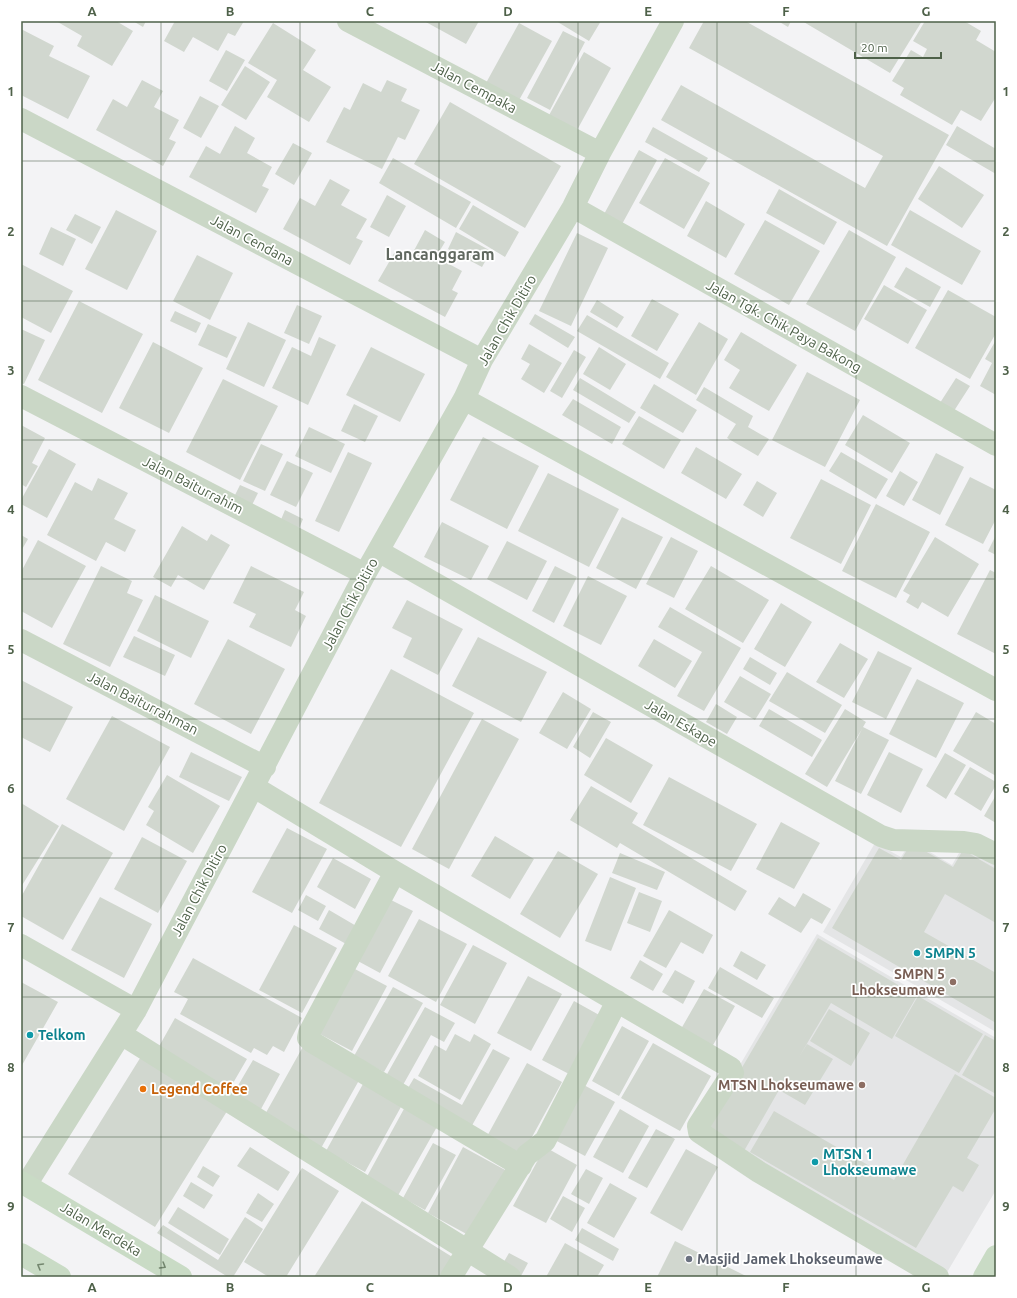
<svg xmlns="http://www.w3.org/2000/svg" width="1017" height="1298" font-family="Ubuntu,sans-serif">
	<rect width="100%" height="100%" fill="#f3f3f5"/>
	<path fill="#e4e5e6" d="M911,841L952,865L963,846L996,865V1032L823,932L875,843L901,857Z
		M817,934L996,1038V1190L946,1274L701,1131Z"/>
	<path fill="#d1d7cf" d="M56,21H116L133,31L112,66L77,46L82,36Z
		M133,21H146L143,27Z
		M175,21H244L235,36L228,33L218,51L193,37L184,52L164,41Z
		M424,21H479L466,44Z
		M556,21H601L589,41Z
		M704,21H745L949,135L887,246L661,120L681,85L865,188L883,156L689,48Z
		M778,21H791L788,27Z
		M802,21H922L890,73Z
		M925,21H964L981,31L976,40L996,52V97L981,121L961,110L952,125L900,95L904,88L892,81L911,50L923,57L927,49L913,41Z
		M273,23L316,50L303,70L331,87L309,122L267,97L277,80L248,63Z
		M519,23L552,41L518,102L486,83Z
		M21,29L54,46L49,56L90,76L68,119L21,95Z
		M563,31L585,42L550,110L527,98Z
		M226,50L245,60L227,91L209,81Z
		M584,52L611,68L576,132L548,117Z
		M245,66L270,82L246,120L221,105Z
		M142,80L163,91L154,107L179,120L169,139L176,142L163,166L96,130L113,99L127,107Z
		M387,80L407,89L401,101L420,110L405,140L398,137L382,169L326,142L344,107L350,110L363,83L381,92Z
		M200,96L219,106L201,138L183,128Z
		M450,102L561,166L525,228L414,164Z
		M235,126L255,138L247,153L272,167L262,186L269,189L256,213L189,177L206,146L220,154Z
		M957,126L996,149V174L946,145Z
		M653,127L708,158L699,172L645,142Z
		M293,143L312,153L294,185L275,174Z
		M639,150L657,160L621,226L603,216Z
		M393,158L471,202L456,228L379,183Z
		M665,158L710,183L684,229L639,203Z
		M939,166L984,195L962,228L918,199Z
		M330,179L350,190L341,205L367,219L356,238L363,241L350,265L283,229L300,198L315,206Z
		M779,189L837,222L824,245L766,213Z
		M387,195L406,206L389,237L370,227Z
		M706,201L745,224L726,258L687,236Z
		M473,205L519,232L505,257L459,229Z
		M116,210L157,231L127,290L85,269Z
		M910,210L981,251L962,285L891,245Z
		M75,214L101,227L92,244L66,230Z
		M765,220L820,251L789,305L734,274Z
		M51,227L76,239L63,266L39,254Z
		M425,230L445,242L436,257L462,271L452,290L458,293L445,317L378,281L396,250L410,258Z
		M849,230L896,257L855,331L806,304Z
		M456,232L491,251L482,267L448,249Z
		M577,233L608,248L571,326L539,311Z
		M197,255L233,273L210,320L173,301Z
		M21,264L73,291L51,333L21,317Z
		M906,267L941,287L930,307L894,287Z
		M884,285L927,310L908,344L864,319Z
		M948,290L996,317V333L970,379L915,348Z
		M652,299L679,314L657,351L631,336Z
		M597,300L624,317L617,328L590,312Z
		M79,301L143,334L102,413L38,380Z
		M297,305L322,316L309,344L284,333Z
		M175,311L201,323L196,333L170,321Z
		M535,314L575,337L568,348L529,324Z
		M587,315L669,363L660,379L577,331Z
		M248,322L286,340L264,387L226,369Z
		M699,322L728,339L696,395L666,377Z
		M208,324L237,337L227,358L198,345Z
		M21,329L45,340L24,384L21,383Z
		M741,332L797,365L769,411L729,388L740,370L724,360Z
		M319,337L336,345L308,405L272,388L292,347L311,356Z
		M996,340V395L980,386L992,363L985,359Z
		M153,342L203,368L169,433L119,408Z
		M529,344L562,363L544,393L521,379L530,364L521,359Z
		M371,347L425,374L400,422L346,395Z
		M599,347L626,364L610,390L583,374Z
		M574,350L586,357L562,398L550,391Z
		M807,372L860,400L825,467L772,440Z
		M580,378L636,412L629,423L573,390Z
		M956,378L970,386L952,414L938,406Z
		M223,379L278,406L240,480L186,452Z
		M654,384L697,410L683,433L640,408Z
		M704,387L753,416L748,427L769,439L758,456L727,438L736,424L696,400Z
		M573,399L621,427L612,444L562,415Z
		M354,404L378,416L365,442L341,431Z
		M863,415L910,443L892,473L845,445Z
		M639,416L681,440L664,469L622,444Z
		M21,425L45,438L32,463L38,466L26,487L21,484Z
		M309,427L345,444L331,473L295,456Z
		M483,437L539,466L507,529L450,500Z
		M261,444L283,454L265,491L243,481Z
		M696,447L742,474L726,499L681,473Z
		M49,449L76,464L47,518L21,504V500Z
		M348,452L372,463L339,532L315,521Z
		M841,452L888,479L876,499L829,471Z
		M936,453L964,467L940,515L912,500Z
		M287,461L313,473L296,507L270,495Z
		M900,471L918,482L904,506L886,496Z
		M548,473L619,509L589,567L518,531Z
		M970,477L996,490V519L983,544L945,525Z
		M98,478L128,493L114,519L136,530L125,552L106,542L96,561L47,535L75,482L92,491Z
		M821,479L871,505L841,564L790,538Z
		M757,481L777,493L763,517L743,505Z
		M240,485L258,493L251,507L233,499Z
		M876,504L930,532L896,598L842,571Z
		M285,510L303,519L298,531L280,522Z
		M622,517L663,537L636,589L596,568Z
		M442,522L489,546L471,580L424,557Z
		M182,526L207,541L211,534L230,545L204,590L178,575L171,587L153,577Z
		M21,535L28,539L21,551Z
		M996,535V555L988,551Z
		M671,537L698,551L674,598L646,584Z
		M935,537L979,564L948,617L922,602L918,609L906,602L910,595L903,591Z
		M38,540L86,566L52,628L21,611V572Z
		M507,541L547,561L527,600L487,579Z
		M101,566L132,581L127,593L143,600L110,667L63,644Z
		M251,566L304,592L295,610L306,616L291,647L249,627L256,614L233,603Z
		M555,566L577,577L554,623L532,611Z
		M711,566L769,600L743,643L685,609Z
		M990,570L996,573V654L957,634Z
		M588,576L627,596L601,645L563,626Z
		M155,595L209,621L191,658L137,631Z
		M407,600L463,629L438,675L403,657L412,638L392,628Z
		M781,603L812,622L785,667L754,649Z
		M670,607L741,648L704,711L677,696L702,652L658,627Z
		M134,636L175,655L165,676L123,657Z
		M478,637L547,672L521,722L452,686Z
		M228,639L285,669L251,734L194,704Z
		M654,639L692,661L675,688L638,666Z
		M840,643L868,659L844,698L816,682Z
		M878,651L912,668L886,719L852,702Z
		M750,657L777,673L770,685L743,669Z
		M391,669L474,713L401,847L319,803Z
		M787,672L842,705L825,733L769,701Z
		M740,676L771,694L755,720L724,702Z
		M917,679L964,703L936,758L889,734Z
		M21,680L73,707L50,752L21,737Z
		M563,692L591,709L567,749L539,733Z
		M716,704L737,717L727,734L706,722Z
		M769,709L822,740L812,757L759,726Z
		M845,709L866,722L863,727L889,740L861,794L835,781L862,729L827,787L805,774Z
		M593,712L611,722L590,758L573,747Z
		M976,712L996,724V776L953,751Z
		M112,716L170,747L124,831L66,799Z
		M482,719L519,739L449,869L412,849Z
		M606,738L653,765L631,803L584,775Z
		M191,752L242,777L229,801L179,777Z
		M889,752L923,769L901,813L867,795Z
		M945,753L966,765L946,799L926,786Z
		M970,767L996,782V785L981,811L954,794Z
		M167,775L220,806L193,853L146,825L154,811L148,807Z
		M669,777L757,824L731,871L643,825Z
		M591,786L638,813L632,823L747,891L735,911L620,843L617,848L570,820Z
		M996,795V823L984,816Z
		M21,803L59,826L21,887Z
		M781,822L820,843L794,889L756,869Z
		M62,824L113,853L63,940L21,916V897Z
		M287,828L327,849L292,913L252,892Z
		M495,836L534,859L510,899L471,876Z
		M142,837L187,861L158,913L114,889Z
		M911,843L953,867L963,850L996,869V923L945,894L924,932L996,973V1023L832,928L879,848L901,860Z
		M558,851L598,874L560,938L520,914Z
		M620,853L665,872L657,890L612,873Z
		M333,858L371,879L355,909L317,887Z
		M610,877L636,888L611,951L585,941Z
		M639,892L662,901L650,932L627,923Z
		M803,893L831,909L822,924L811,918L801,933L768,914L779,897L795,907Z
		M306,895L326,906L318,921L298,910Z
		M100,897L152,924L124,978L71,950Z
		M389,899L413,911L380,973L356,960Z
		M329,910L358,927L348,945L319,929Z
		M669,910L713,935L703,954L681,942L666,968L643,956Z
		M419,919L467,944L436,1002L388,976Z
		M294,925L337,948L302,1013L259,990Z
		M818,938L917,996L892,1039L831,1003L799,1057L807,1044L833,1059L805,1105L779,1090L744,1151L706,1129Z
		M473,945L507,963L475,1024L440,1005Z
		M741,951L766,965L757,980L733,966Z
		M193,958L302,1018L284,1052L273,1046L267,1055L254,1048L251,1053L180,1014L188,999L174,992Z
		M640,960L663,974L653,991L630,978Z
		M720,967L774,998L762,1018L708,988Z
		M353,968L387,986L352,1051L318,1033Z
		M675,970L695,981L683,1004L662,992Z
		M528,976L562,994L531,1051L497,1033Z
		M21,982L58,1002L21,1067Z
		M393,987L423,1003L384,1072L354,1056Z
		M704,989L735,1006L712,1047L681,1029Z
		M918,996L983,1034L959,1073L895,1036Z
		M574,1001L601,1016L569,1074L542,1060Z
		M425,1007L455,1023L444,1042L431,1035L403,1085L386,1076Z
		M829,1009L870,1033L851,1066L810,1041Z
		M175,1018L247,1059L229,1090L157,1050Z
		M622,1026L649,1041L619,1096L592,1081Z
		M455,1034L470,1042L474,1034L491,1044L460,1100L418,1076L435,1045L446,1051Z
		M985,1035L996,1041V1094L962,1075Z
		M305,1043L362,1075L320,1150L263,1118Z
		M653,1043L711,1076L680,1131L621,1098Z
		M493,1049L510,1058L470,1129L405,1093L414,1078L462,1105Z
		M142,1055L229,1108L155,1227L68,1174Z
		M253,1060L280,1074L261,1109L233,1094Z
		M527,1063L562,1082L520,1159L485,1140Z
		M955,1074L996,1098V1108L967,1158L979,1165L963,1192L953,1186L916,1248L750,1152L774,1111L894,1180Z
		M363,1084L402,1105L365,1172L326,1151Z
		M582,1084L615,1102L585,1156L553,1139Z
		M405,1107L438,1125L396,1199L364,1182Z
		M620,1109L649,1126L623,1173L593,1157Z
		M656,1129L675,1139L647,1188L628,1178Z
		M433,1143L456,1155L425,1210L403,1198Z
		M250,1147L290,1172L278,1191L237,1166Z
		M463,1147L507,1171L472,1237L428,1213Z
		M545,1147L577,1165L546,1223L513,1206Z
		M686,1149L718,1167L682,1231L650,1213Z
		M203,1166L220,1176L213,1187L197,1177Z
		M302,1168L339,1191L286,1277H269L244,1262Z
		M586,1169L603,1178L589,1204L571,1194Z
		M191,1182L213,1195L204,1209L183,1196Z
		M610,1183L637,1198L614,1238L587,1223Z
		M258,1193L274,1204L262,1222L246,1213Z
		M563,1196L585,1208L572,1232L550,1219Z
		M362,1201L454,1258L442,1277H314Z
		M178,1207L229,1239L220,1255L168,1223Z
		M245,1217L263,1229L233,1277H228L157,1233L163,1225L218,1260Z
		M582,1228L619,1249L613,1261L575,1240Z
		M675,1241L748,1277H657Z
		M565,1243L604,1265L597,1277H546Z
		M509,1253L528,1263L521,1276L502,1265Z"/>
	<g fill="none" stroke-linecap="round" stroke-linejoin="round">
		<path stroke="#cad7c6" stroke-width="22" d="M348,21L600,153
			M21,119L482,360
			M573,207L996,445
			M21,396L365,574
			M464,399L996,690
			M378,551L881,836L893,840L964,842L976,844L996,854
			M21,640L265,767
			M254,787L395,872L731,1068L733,1073L731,1075L698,1126L699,1132L759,1172L938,1277
			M395,872L309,1033L308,1038L312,1042L521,1166
			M21,945L136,1010
			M121,1034L510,1277
			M26,1185L136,1010L365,574L464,399L482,360L573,207L600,153L673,21
			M451,1277L527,1155L545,1141L617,1001"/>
		<path stroke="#c9dbc5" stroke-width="22" d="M21,1182L181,1277
			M21,1254L60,1277
			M984,1277L996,1256"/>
	</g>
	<defs><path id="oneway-chevron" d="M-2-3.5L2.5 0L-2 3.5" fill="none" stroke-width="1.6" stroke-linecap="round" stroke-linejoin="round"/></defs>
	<g stroke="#73866e">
		<use href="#oneway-chevron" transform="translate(40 1266) rotate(-150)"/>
		<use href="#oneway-chevron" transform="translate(163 1266) rotate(31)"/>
	</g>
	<path fill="none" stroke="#4e6149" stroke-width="1" stroke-opacity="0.55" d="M161,21V1277M300,21V1277M439,21V1277M578,21V1277M717,21V1277M856,21V1277M21,161H996M21,301H996M21,440H996M21,579H996M21,719H996M21,858H996M21,997H996M21,1137H996"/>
	<g fill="#0f9aa8" stroke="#fff" stroke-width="1.5">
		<circle cx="917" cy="953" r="4"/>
		<circle cx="30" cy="1035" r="4"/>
		<circle cx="815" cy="1162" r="4"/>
	</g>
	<g fill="#8d6e63" stroke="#fff" stroke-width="1.5">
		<circle cx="953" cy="982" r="4"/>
		<circle cx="862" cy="1085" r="4"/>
	</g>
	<circle fill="#e8710a" stroke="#fff" stroke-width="1.5" cx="143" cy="1089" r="4"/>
	<circle fill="#6b7280" stroke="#fff" stroke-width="1.5" cx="689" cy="1259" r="4"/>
	<g text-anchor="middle" stroke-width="3.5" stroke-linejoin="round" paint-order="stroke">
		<g font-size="14" fill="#4e6149" stroke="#fff">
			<text transform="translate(474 87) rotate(28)" y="5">Jalan Cempaka</text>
			<text transform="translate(252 240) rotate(28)" y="5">Jalan Cendana</text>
			<text transform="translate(507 320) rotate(-60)" y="5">Jalan Chik Ditiro</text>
			<text transform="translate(784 326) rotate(29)" y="5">Jalan Tgk. Chik Paya Bakong</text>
			<text transform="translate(193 485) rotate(27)" y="5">Jalan Baiturrahim</text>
			<text transform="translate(350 604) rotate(-62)" y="5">Jalan Chik Ditiro</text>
			<text transform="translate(143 703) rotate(27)" y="5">Jalan Baiturrahman</text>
			<text transform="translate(681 723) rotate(30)" y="5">Jalan Eskape</text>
			<text transform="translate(199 890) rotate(-62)" y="5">Jalan Chik Ditiro</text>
			<text transform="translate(101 1229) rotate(31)" y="5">Jalan Merdeka</text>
		</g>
		<g font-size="14" font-weight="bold" fill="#0d838f" stroke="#fff" text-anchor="start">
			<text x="925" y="958">SMPN 5</text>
			<text x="38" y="1040">Telkom</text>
			<text x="823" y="1159">MTSN 1<tspan x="823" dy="16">Lhokseumawe</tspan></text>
		</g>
		<g font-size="14" font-weight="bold" fill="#785e54" stroke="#fff" text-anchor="end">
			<text x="945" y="979">SMPN 5<tspan x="945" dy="16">Lhokseumawe</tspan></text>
			<text x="854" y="1090">MTSN Lhokseumawe</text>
		</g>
		<g font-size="14" font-weight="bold" fill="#c56008" stroke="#fff" text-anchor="start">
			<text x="151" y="1094">Legend Coffee</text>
		</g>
		<g font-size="14" font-weight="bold" fill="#5b616d" stroke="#fff" text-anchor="start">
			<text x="697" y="1264">Masjid Jamek Lhokseumawe</text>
		</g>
		<g font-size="16" font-weight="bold" fill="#60685f" stroke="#fff">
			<text x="440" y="260">Lancanggaram</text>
		</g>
	</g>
	<rect width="1017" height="1298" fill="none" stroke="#ffffff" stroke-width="44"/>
	<path d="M855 52v6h86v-6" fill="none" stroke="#4e6149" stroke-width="2"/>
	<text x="861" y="52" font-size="12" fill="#4e6149" stroke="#ffffff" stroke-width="3" paint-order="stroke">20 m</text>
	<rect x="22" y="22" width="973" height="1254" fill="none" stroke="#4e6149" stroke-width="1.5"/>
	<g font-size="13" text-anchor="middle" font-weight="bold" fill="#4e6149">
		<text x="92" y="16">A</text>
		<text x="230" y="16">B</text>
		<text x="370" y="16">C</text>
		<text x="508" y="16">D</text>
		<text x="648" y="16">E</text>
		<text x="786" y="16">F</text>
		<text x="926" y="16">G</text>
		<text x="11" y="96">1</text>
		<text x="1006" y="96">1</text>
		<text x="11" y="236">2</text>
		<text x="1006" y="236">2</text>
		<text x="11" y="375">3</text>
		<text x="1006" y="375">3</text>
		<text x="11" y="514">4</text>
		<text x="1006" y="514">4</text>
		<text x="11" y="654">5</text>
		<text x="1006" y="654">5</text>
		<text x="11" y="793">6</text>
		<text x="1006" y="793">6</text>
		<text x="11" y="932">7</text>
		<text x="1006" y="932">7</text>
		<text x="11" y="1072">8</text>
		<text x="1006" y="1072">8</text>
		<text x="11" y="1211">9</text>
		<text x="1006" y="1211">9</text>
		<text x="92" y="1292">A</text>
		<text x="230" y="1292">B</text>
		<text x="370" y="1292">C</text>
		<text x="508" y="1292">D</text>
		<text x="648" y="1292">E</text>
		<text x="786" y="1292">F</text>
		<text x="926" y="1292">G</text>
	</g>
</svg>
